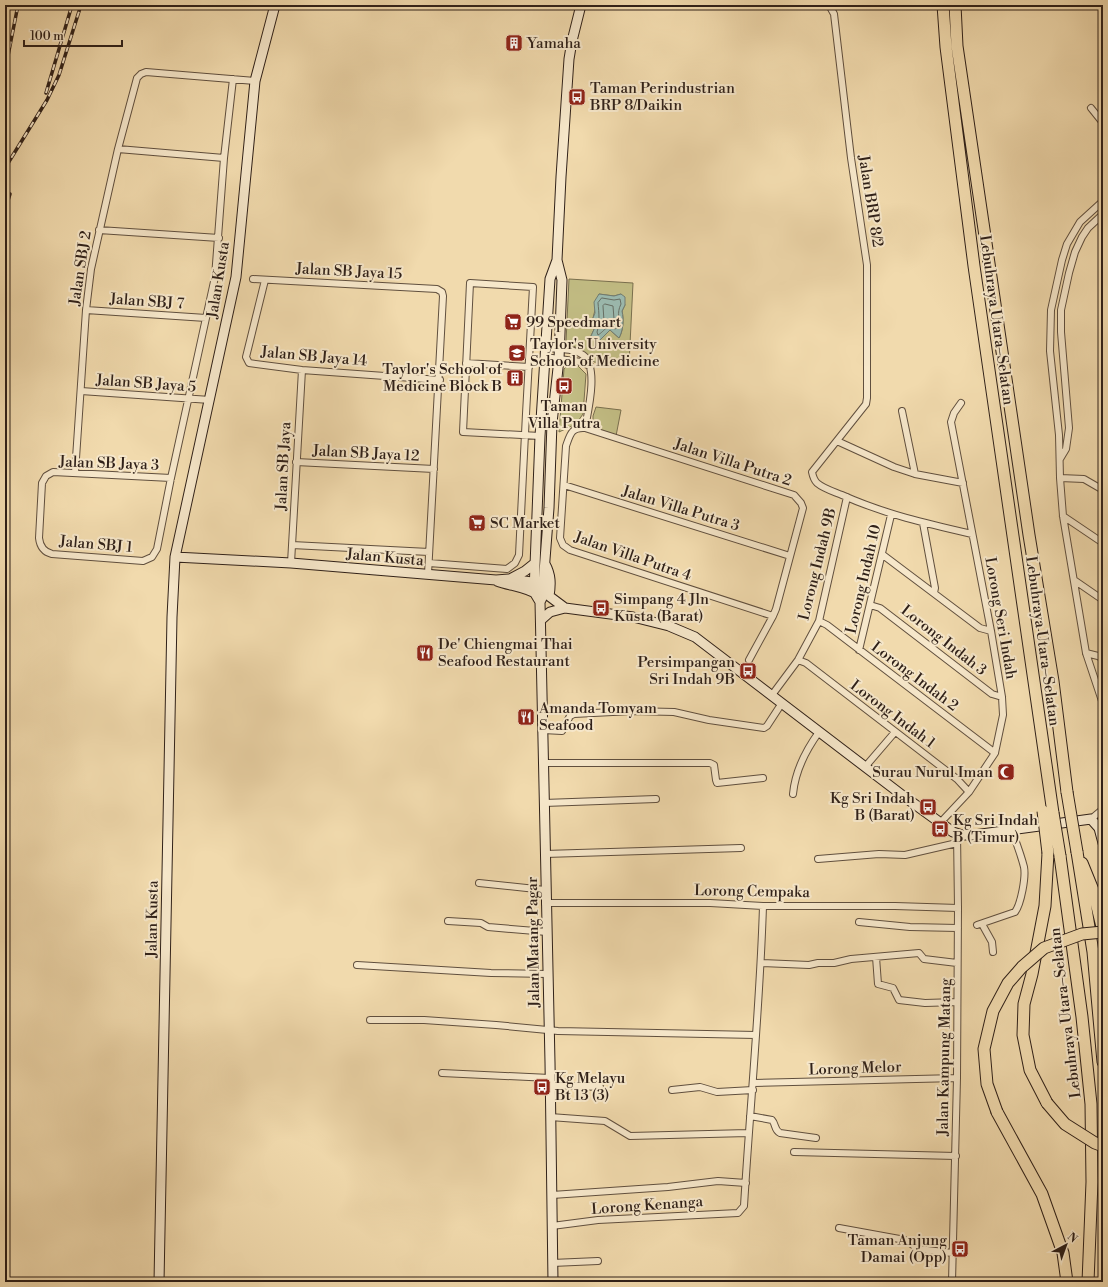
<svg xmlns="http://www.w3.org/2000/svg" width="1108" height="1287" font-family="'Libre Bodoni',serif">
	<rect width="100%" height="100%" fill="#f1daad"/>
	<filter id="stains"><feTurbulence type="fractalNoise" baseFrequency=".005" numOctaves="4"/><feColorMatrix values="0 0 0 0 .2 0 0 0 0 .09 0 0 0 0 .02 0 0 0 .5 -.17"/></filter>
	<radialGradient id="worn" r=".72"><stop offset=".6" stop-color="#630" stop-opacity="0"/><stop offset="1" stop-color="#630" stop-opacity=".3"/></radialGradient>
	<path fill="#c2bd84" stroke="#796f4e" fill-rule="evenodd" d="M569,279L633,283L629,365L594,362L581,350L566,342ZM599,294L614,296L621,294L625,305L622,311C624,320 623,331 619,338L610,330L597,342L591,336L596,325L593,318Z
		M568,365L578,366L586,374L583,414L576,424L559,432L564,369Z
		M596,407L621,410L616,436L599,431L593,425V416Z"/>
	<path fill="#9bbaaf" stroke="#707d73" d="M599,294L614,296L621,294L625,297V305L622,311C624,320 623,331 619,338L610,330L597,343L591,336L596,325L593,318L595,313L594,302Z"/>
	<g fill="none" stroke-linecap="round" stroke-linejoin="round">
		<path stroke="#666e64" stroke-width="1" d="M602,298L614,300L620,299L621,304C616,314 621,318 617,328L615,329C607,323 605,331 598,335L597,332C600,323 599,313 598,303Z
			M605,304L613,306L614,319L613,321L605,322L604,321L603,306Z"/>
		<defs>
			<path id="street" d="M829,5L834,14L851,158L867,265V398L866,404L812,472C813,477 814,480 817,483C824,489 835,492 842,495C884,514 928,524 972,534
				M1091,108L1103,123
				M118,149L224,158
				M1103,201L1080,222L1067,244L1062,260L1051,310L1050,351L1059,435L1060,478L1063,516L1086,653L1103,704
				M99,230L219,238
				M253,279L437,289L442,292L443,296L428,574
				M265,280L246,357L249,363L302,370L440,380
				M86,310L206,318
				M546,348C557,349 573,348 583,355C599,367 588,411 585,428
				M545,357L581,362L590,366
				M466,363L529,367
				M81,391L210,400
				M902,411L915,474
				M837,441L894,467L915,474L963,483
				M1060,459L1066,449L1069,428L1061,332V310L1069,273L1075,252L1082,237L1088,228L1103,214
				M296,462L434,469
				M75,473L86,310L91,269L118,149L137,78L141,74L146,72L255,81
				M171,478L53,472L46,476L42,483L39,538C40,547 44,552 52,554L143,561L152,557L157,549L171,478L215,277L224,158L233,79
				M1060,478L1084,479L1103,490
				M564,485L790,556
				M1063,516L1103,543
				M923,523L935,588L934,593
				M292,545L429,552
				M883,555L980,628L991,631
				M291,563L302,370
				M429,563L507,569L515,563L519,555C523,466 528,376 533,287L470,283L463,432L540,436
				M1074,580L1103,600
				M870,605L880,608L992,694L1002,697
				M819,621L827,625L995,753
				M859,650L891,515
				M1086,653L1098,656L1103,659
				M749,660L773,616L776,609L803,508L801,503L794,495L585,428C571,427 570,435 566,446L560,538L563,545L570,550L773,616
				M798,660L806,663L957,779L969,792
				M772,695L798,660L819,621L847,497
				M543,730L562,731L570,716L574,714L632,711L674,712L709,720L764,728L767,726L782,703
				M543,763H710L714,765L716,780L717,783L763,778
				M865,767L895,732
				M793,794C795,772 806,750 819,732
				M544,803L656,799
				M1091,819L1103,809
				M940,823L969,792L995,753L1003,715L1002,697L991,631L951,422L954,413L961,403
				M545,854L741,848
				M818,859L879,854L905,855L957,843
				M479,883L545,890
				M545,903H710L763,906H895L958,908
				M448,921L481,923L488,927L547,932
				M859,922L910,927L958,928
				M982,924L992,942L993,952
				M977,925L1015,912C1021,904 1026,877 1024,867C1021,855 1016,842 1012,831
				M876,957L878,984L893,988L899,1000L925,1003L957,1002
				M761,963L809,965L818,963H834L851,959L919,953L924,959L957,963
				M357,965L491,973L548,974
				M370,1020H424L496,1025L558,1031L756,1035
				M442,1073L550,1078
				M754,1083L957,1078
				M550,1085L600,1087
				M672,1090L700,1087L717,1092L753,1090
				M750,1116L772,1120C776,1124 774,1130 780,1133L816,1138
				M550,1117L605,1121L630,1136L748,1133
				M794,1152L956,1156
				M552,1195L668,1187L718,1181L746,1183
				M552,1226L598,1220L738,1213L744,1206C750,1106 760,1006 763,906
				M839,1228L905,1240L919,1249L952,1253
				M552,1263L598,1261
				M952,1282L957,1078L958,908L957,833"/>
			<path id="secondary" d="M175,557L291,563L496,580L509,579L532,582L538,585L549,596L565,608
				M545,564C551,575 551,584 549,596
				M510,579L525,571L535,563
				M497,581C510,586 527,587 538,595
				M540,602L550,1062L553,1282
				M540,602L542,598L549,508L552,423L559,359L562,280L557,260L561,177L569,59L572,41L581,5
				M540,602L534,592L540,436L550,279L557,260
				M541,620L550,612L565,608L633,617L669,626L695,637L902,795L953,832L962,835H974L1091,819L1099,828L1103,843
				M159,1282L172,617L175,557L236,277L255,81L275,5"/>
			<path id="highway" d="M943,5L946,47L974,266L1053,813
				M955,5L957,46L1029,535L1053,681L1067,792
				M1077,852L1093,952L1103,1062
				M1060,856L1082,1017L1091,1104L1092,1182L1088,1282
				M1082,863L1093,890L1103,931
				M1047,1103L1030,1070L1023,1035L1024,1004L1032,974L1045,906L1048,853
				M997,1112L1042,1194L1063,1253L1067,1282"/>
		</defs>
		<use href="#street" stroke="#604f3e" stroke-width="8"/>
		<use href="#secondary" stroke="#302119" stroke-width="11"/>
		<use href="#highway" stroke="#302119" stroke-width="13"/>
		<use href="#street" stroke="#f6e7ca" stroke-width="6"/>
		<use href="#secondary" stroke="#f6e7ca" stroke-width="9"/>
		<use href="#highway" stroke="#f1daad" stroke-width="11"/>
		<defs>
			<path id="rail" d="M5,71L18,5
				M46,93L72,5
				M5,168L47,100L59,75L81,5
				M5,216L6,207L10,194"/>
		</defs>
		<use href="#rail" stroke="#302119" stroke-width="3.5"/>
		<use href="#rail" stroke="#f6e7ca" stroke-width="2" stroke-dasharray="6" stroke-linecap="butt"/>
		<defs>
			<path id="highway-bridge" d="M1067,792L1077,852
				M1043,811L1048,853
				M1053,813L1060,856
				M1047,1103L1065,1124L1095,1143L1103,1146
				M997,1112L987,1084L984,1049L993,1011L1008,983L1022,967L1044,948L1082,934L1103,932"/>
		</defs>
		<use href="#highway-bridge" stroke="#302119" stroke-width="13" stroke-linecap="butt"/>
		<use href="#highway-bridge" stroke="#f1daad" stroke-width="11"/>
	</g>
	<defs>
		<symbol id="building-square" viewBox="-11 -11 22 22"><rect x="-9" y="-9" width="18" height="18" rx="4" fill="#8f2418" stroke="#f6e7ca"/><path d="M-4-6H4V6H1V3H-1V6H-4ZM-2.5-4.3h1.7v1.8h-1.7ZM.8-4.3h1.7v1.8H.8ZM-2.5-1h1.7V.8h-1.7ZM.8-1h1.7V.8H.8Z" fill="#fff"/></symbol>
		<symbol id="bus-square" viewBox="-11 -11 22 22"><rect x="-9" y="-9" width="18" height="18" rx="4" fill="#8f2418" stroke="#f6e7ca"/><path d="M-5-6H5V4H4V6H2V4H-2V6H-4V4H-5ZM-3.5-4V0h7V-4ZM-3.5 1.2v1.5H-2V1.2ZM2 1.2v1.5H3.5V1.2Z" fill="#fff"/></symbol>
		<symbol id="supermarket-square" viewBox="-11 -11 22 22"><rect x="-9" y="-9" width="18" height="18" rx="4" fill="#8f2418" stroke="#f6e7ca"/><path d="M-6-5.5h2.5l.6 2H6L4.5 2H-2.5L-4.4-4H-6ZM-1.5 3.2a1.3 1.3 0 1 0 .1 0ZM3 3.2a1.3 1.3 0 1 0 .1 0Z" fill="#fff"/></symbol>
		<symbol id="university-square" viewBox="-11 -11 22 22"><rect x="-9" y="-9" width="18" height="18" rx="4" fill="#8f2418" stroke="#f6e7ca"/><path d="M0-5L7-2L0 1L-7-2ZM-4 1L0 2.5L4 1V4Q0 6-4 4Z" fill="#fff"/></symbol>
		<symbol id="restaurant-square" viewBox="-11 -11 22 22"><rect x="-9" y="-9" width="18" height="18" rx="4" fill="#8f2418" stroke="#f6e7ca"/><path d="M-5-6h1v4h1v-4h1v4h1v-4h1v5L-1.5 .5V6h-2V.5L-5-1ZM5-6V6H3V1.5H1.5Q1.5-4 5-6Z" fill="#fff"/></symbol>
		<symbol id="mosque-square" viewBox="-11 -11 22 22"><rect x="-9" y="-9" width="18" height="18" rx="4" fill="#8f2418" stroke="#f6e7ca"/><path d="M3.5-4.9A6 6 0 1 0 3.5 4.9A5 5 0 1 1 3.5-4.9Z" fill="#fff"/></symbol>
	</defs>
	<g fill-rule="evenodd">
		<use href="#building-square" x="504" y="33" width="20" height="20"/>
		<use href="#bus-square" x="567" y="87" width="20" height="20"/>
		<use href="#supermarket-square" x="503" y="312" width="20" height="20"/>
		<use href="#university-square" x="507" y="343" width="20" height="20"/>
		<use href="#building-square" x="505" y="368" width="20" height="20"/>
		<use href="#bus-square" x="554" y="376" width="20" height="20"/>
		<use href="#supermarket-square" x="467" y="513" width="20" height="20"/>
		<use href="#bus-square" x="591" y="598" width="20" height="20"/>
		<use href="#restaurant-square" x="415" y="643" width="20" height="20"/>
		<use href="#bus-square" x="738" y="661" width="20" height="20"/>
		<use href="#restaurant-square" x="516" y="707" width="20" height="20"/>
		<use href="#mosque-square" x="996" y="762" width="20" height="20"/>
		<use href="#bus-square" x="918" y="797" width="20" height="20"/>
		<use href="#bus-square" x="930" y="819" width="20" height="20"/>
		<use href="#bus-square" x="532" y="1077" width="20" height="20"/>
		<use href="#bus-square" x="950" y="1239" width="20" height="20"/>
	</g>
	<g text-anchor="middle" stroke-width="4" stroke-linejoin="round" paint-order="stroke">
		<g font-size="15" fill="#302119" stroke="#f6e7ca" text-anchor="start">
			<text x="527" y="48">Yamaha</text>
			<text x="590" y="93">Taman Perindustrian<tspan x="590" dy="17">BRP 8/Daikin</tspan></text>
			<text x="526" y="327">99 Speedmart</text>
			<text x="530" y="349">Taylor's University<tspan x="530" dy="17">School of Medicine</tspan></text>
			<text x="502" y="374" text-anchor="end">Taylor's School of<tspan x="502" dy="17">Medicine Block B</tspan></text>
			<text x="564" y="411" text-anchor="middle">Taman<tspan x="564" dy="17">Villa Putra</tspan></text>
			<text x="490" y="528">SC Market</text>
			<text x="614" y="604">Simpang 4 Jln<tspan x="614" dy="17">Kusta (Barat)</tspan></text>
			<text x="438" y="649">De' Chiengmai Thai<tspan x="438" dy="17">Seafood Restaurant</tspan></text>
			<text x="735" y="667" text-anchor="end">Persimpangan<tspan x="735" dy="17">Sri Indah 9B</tspan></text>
			<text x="539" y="713">Amanda Tomyam<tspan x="539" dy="17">Seafood</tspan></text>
			<text x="993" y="777" text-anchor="end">Surau Nurul Iman</text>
			<text x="915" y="803" text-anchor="end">Kg Sri Indah<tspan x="915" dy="17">B (Barat)</tspan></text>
			<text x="953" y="825">Kg Sri Indah<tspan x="953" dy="17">B (Timur)</tspan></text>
			<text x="555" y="1083">Kg Melayu<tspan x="555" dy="17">Bt 13 (3)</tspan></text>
			<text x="947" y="1245" text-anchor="end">Taman Anjung<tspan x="947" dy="17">Damai (Opp)</tspan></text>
		</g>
		<g font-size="15" fill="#302119" stroke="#f6e7ca">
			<text transform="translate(871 201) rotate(81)" y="5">Jalan BRP 8/2</text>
			<text transform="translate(80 268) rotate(-81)" y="5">Jalan SBJ 2</text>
			<text transform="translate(349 271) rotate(3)" y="5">Jalan SB Jaya 15</text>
			<text transform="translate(218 280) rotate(-81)" y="5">Jalan Kusta</text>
			<text transform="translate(147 301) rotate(4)" y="5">Jalan SBJ 7</text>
			<text transform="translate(997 320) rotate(82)" y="5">Lebuhraya Utara–Selatan</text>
			<text transform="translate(314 356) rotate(5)" y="5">Jalan SB Jaya 14</text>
			<text transform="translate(146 383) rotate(4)" y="5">Jalan SB Jaya 5</text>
			<text transform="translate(366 453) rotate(3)" y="5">Jalan SB Jaya 12</text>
			<text transform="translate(733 462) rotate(18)" y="5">Jalan Villa Putra 2</text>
			<text transform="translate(109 463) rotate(2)" y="5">Jalan SB Jaya 3</text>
			<text transform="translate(283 466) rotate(-87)" y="5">Jalan SB Jaya</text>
			<text transform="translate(681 508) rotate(17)" y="5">Jalan Villa Putra 3</text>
			<text transform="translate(96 544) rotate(5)" y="5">Jalan SBJ 1</text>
			<text transform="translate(633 556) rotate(19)" y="5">Jalan Villa Putra 4</text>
			<text transform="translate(385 557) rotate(5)" y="5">Jalan Kusta</text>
			<text transform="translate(817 564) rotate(-76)" y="5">Lorong Indah 9B</text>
			<text transform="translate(863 579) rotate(-77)" y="5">Lorong Indah 10</text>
			<text transform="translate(1001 618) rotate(80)" y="5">Lorong Seri Indah</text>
			<text transform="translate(944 640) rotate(38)" y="5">Lorong Indah 3</text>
			<text transform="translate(1043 641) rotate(82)" y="5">Lebuhraya Utara–Selatan</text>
			<text transform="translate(915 676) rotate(37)" y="5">Lorong Indah 2</text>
			<text transform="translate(893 714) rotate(37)" y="5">Lorong Indah 1</text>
			<text transform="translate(752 891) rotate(1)" y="5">Lorong Cempaka</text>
			<text transform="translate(152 919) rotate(-89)" y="5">Jalan Kusta</text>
			<text transform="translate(533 942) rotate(-91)" y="5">Jalan Matang Pagar</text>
			<text transform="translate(1065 1013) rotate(-97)" y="5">Lebuhraya Utara–Selatan</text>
			<text transform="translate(944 1057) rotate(-89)" y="5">Jalan Kampung Matang</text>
			<text transform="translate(855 1068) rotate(-2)" y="5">Lorong Melor</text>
			<text transform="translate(647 1205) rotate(-4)" y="5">Lorong Kenanga</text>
		</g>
	</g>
	<rect width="1108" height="1287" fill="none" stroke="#f1daad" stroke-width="20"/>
	<rect x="6" y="6" width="1096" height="1275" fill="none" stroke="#302119" stroke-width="2"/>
	<rect x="10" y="10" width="1088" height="1267" fill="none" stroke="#302119"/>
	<g transform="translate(1066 1245) rotate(41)" stroke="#f6e7ca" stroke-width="3" paint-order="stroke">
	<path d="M0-3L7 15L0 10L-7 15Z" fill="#302119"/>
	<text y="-6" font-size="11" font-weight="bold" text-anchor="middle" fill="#302119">N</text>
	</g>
	<path d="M24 40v6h98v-6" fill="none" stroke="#302119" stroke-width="2"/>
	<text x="30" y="40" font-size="12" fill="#302119" stroke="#f6e7ca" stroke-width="3" paint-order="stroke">100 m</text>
	<rect width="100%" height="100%" filter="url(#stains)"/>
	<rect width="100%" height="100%" fill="url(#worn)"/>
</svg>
